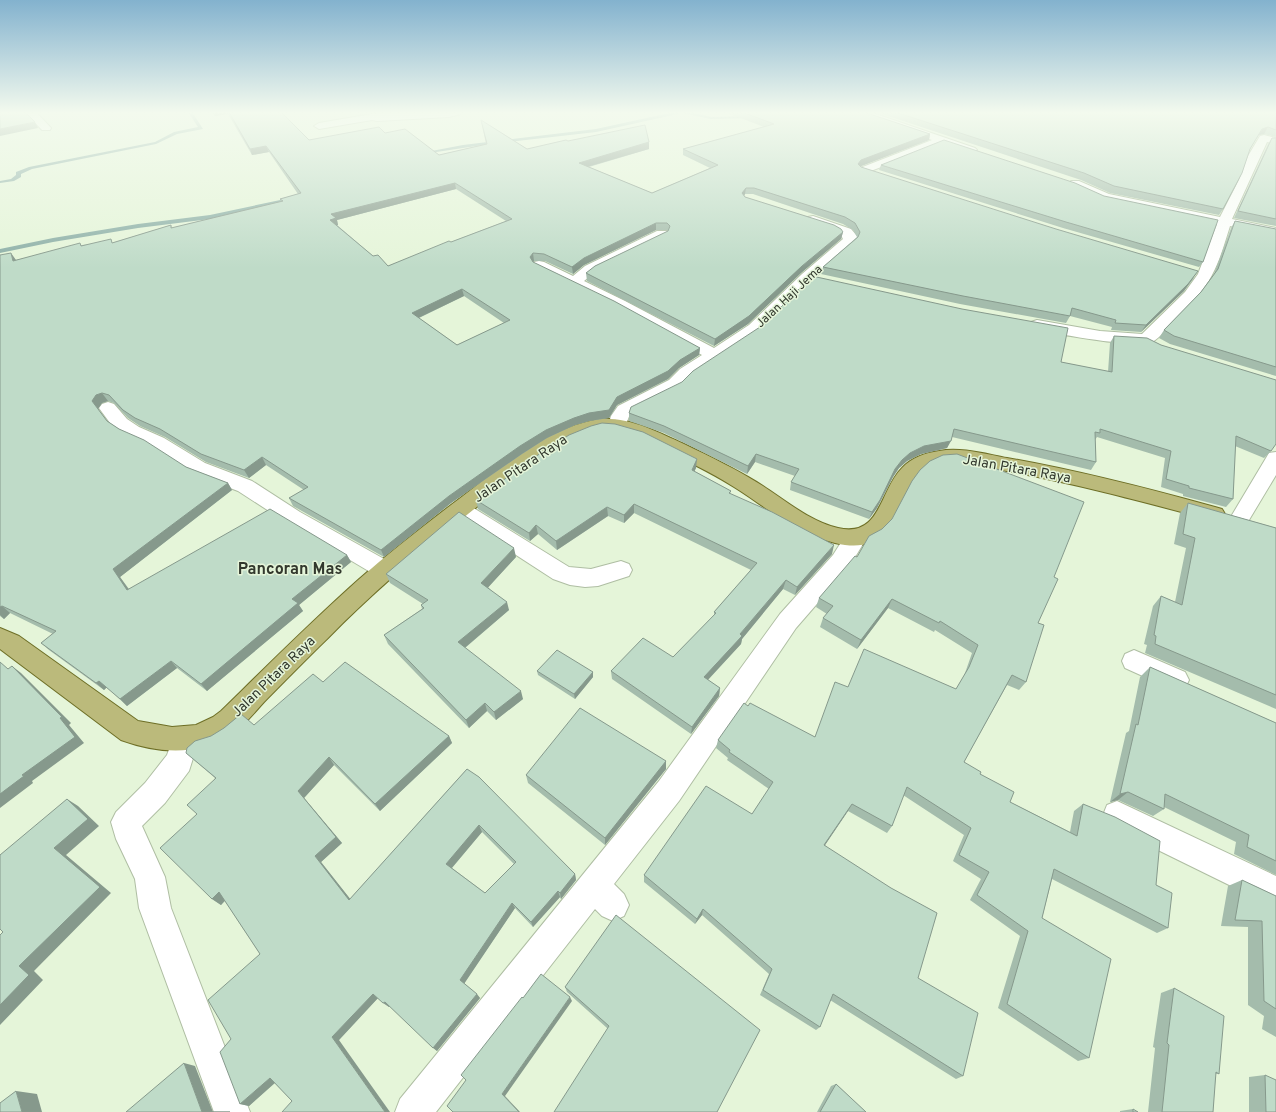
<svg xmlns="http://www.w3.org/2000/svg" width="1276" height="1112" font-family="Overpass,sans-serif">
	<rect width="100%" height="100%" fill="#e5f5d9"/>
	<g fill="none" stroke-linecap="round" stroke-linejoin="round">
		<path fill="#8baea6" fill-rule="evenodd" d="M188,112H192L203,129L177,134L156,144L32,169L21,174V177L14,181L0,183V181L11,179L16,175V172L29,167L155,142L174,132L198,127Z
			M674,112H690L711,117L753,116L755,117L753,118L711,119L682,113L596,132L483,145L423,154L421,153L463,145L596,129Z
			M285,199L288,201L287,202L210,219L138,228L53,242L0,253V249L53,238L138,224L210,215Z"/>
		<defs>
			<path id="minor" d="M25,112H36L51,128L50,130H42Z
				M424,112H462L461,114L449,117L377,121L372,120L319,129L314,126L319,123L372,114Z
				M854,112H870L975,148L977,150L971,153L942,144L868,172H860L858,170L860,168L932,140L855,114Z
				M1264,135L1276,138V144L1267,142L1232,219L1276,228V236L1230,226C1225,242 1220,260 1212,275C1203,293 1187,307 1173,322C1167,328 1160,338 1152,342C1137,349 1050,333 1031,328L1029,325L1031,322L1037,320L1100,331L1142,334L1185,292L1198,274L1217,224L1102,200L1071,187L1069,184L1071,181H1079L1109,194L1220,217L1239,180L1248,156L1260,136Z
				M813,216L851,229L857,236V240L812,280L761,331L692,377L681,388L630,414L624,429L617,431L610,429L608,425L611,416L618,406L669,380L680,369L702,355L615,307L534,268L532,265L534,262L539,261L544,262L573,276L585,266L657,231H667L669,234L667,237L595,272L584,281L625,301L714,348L749,325L802,274L843,239L841,235L808,223L807,220L808,217Z
				M108,402L114,404L127,419L139,427L164,438L205,463L252,481L300,512L393,564L396,570L393,576L385,579L377,576L286,522L238,491L191,473L150,446L125,435L113,427L99,408L102,404Z
				M1276,452V475L1246,525L1239,528L1232,525L1228,520L1232,515L1269,453Z
				M460,502L467,504L569,567L591,569L621,561L629,564L632,570L629,576L598,586L585,587L570,585L553,579L453,514L450,509L453,504Z
				M855,531L863,533L866,539L849,567L796,628L679,801L614,884L624,894L629,905L624,916L613,921L602,916L595,909L436,1112H395L400,1099L659,781L780,614L833,555L847,533Z
				M1134,650L1185,672L1189,680L1185,688L1176,691L1125,668L1122,661L1125,654Z
				M186,727L196,730L199,739L189,771L165,803L142,826L165,877L171,908L250,1112H214L139,908L135,879L116,839L111,822L116,812L145,783L167,755L176,730Z
				M1117,801L1276,876V908L1107,825L1103,815L1107,805Z"/>
			<path id="major" d="M599,419C630,417 657,432 684,444C711,457 738,470 763,486C786,501 811,522 838,528C881,538 879,491 902,468C911,458 925,453 939,451C961,447 985,454 1007,458C1077,470 1146,488 1215,507L1222,509L1225,514L1222,519L1215,521C1144,502 1074,483 1001,470C982,467 957,459 937,464C888,478 908,561 835,543C797,534 766,507 734,487C711,472 685,460 660,448C642,440 625,430 605,430C590,431 576,439 563,446C529,465 498,490 468,514C419,553 372,593 328,638C306,659 285,681 264,702C254,713 244,726 232,734C198,757 157,753 121,740L0,649V628L19,636L138,721L172,727L196,725L213,717L221,711C266,667 310,623 357,581C391,551 427,523 463,496C503,465 548,428 599,419Z"/>
		</defs>
		<use href="#minor" stroke="#afbea3" stroke-width="2"/>
		<use href="#major" stroke="#6e6f26" stroke-width="2"/>
		<use href="#minor" fill="#fff" fill-rule="evenodd"/>
		<use href="#major" fill="#bbba7b" fill-rule="evenodd"/>
	</g>
	<path fill="#a4bcac" fill-rule="evenodd" d="M211,112H281L309,140L385,133L439,155L486,144L481,120L527,149L568,141L649,142V149L589,167L652,193L710,168L683,155V149L764,127L725,112H864L930,134L929,140L860,166L861,167L1194,278L1184,291L1141,332L1111,330L1112,327L1070,316L1066,323L960,304L821,274L823,267L857,237L853,230L843,224L753,194H745L744,196L745,197L843,232L841,239L801,273L748,324L714,346L587,281L586,273L668,231L667,230H656L584,265L573,274L545,261H534L533,262L700,348L699,355L679,368L668,379L617,405L609,418L589,421L575,425L547,438L522,454L451,503L384,557L293,506L289,498L304,490L266,465L249,478L206,462L165,437L140,426L128,418L114,403L108,401L102,403L98,409L107,421L119,429L186,467L228,483L232,490L120,577L129,589L347,555L351,562L299,605L303,611L207,691L177,668L127,706L107,687L104,690L49,650L41,643L53,634L10,613L4,619L0,616V255L16,260L82,245L112,243L171,225L172,228L281,202L280,199L298,194L269,152L252,155L228,114L215,116ZM456,189L506,221L451,242L388,266L373,256L337,225H338L337,220ZM464,296L504,323L457,345L419,318Z
		M876,112H1276V137L1264,134L1259,135L1250,149L1223,209L1219,215L1110,193L1081,180Z
		M1272,138H1276V226L1234,218L1268,144Z
		M881,165L1203,262L1199,267L1063,228L879,170Z
		M1235,221L1276,229V376L1170,344L1159,338L1164,330L1201,292L1214,274L1231,228Z
		M1114,336L1161,345L1271,451L1264,458L1235,446L1233,499L1226,507L1183,496V494L1161,487L1165,458L1097,437L1095,440L1096,462L1091,470L952,437L947,448L921,454L907,461L899,468L893,477L877,508L869,519L790,490L791,482L795,476L755,462L747,474L664,433L629,421V413L1061,362L1108,372L1110,343Z
		M696,468L694,471L731,491L730,494L832,554L795,595L783,589L742,639L741,644L708,680L720,688L719,696L691,734L612,679L611,671L673,657L714,616V612L751,570L634,513L624,523L608,516L557,550L538,534L530,541L478,509L476,500Z
		M1188,503L1276,528V709L1145,653L1147,645L1144,644L1153,606L1161,596L1175,602L1186,548L1174,544L1180,513Z
		M516,557L488,587L509,610L465,648L523,699L496,720L487,711L469,728L388,644L384,635L422,609L421,605L423,604L390,583L386,574Z
		M857,557L1054,577L1038,623L1026,682L1019,690L1007,685L964,762L980,774L1010,802L1070,832L1074,811L1083,804L1156,885L1168,928L1157,933L1052,879L1042,918L1089,1058L1078,1061L998,1008L1020,936L970,900L981,879L953,861L964,835L903,795L892,826L887,833L848,811L825,845L918,978L963,1076L956,1079L830,1000L820,1027L816,1030L760,995L769,974L702,915L695,924L644,882V875L752,814L769,789L727,760L728,758L716,748L718,740L748,706L815,737L848,687L956,689L964,676L972,653L935,630L934,632L888,608L857,649L820,627L823,618L827,614L816,607L819,598Z
		M1150,667L1276,723V875L1234,854L1236,842L1164,807V809L1153,816L1118,800L1110,802L1126,733L1129,731L1140,677Z
		M537,671L593,672V677L575,699L538,675Z
		M323,682L449,736L452,743L380,811L334,765L304,798L342,843L321,862L350,899L467,769L575,874L576,880L561,899L560,897L533,927L515,908L464,983L480,998L437,1051L390,1006L389,1007L378,998L339,1040L292,1101L275,1083L249,1106L240,1104L231,1039L260,954L225,901L221,905L212,899L197,814L215,778L186,753L254,725ZM482,832L514,864L485,893L452,868Z
		M666,761V769L605,845L528,783L526,775Z
		M1242,880L1276,896V1037L1262,1029L1264,1016L1248,1005V927L1221,926L1228,886Z
		M565,987L760,1030L607,1028L567,992Z
		M1174,988L1219,1074H1215L1213,1112H1148L1155,1048L1153,1047L1161,993Z
		M1265,1075L1276,1112H1249V1077Z
		M836,1084L866,1112H817L831,1086Z
		M1133,1109L1138,1112H1120V1111Z"/>
	<path fill="#86998c" d="M213,112H228V114L215,116Z
		M35,122L38,128L0,136V129Z
		M1268,127L1264,134L1259,135L1262,129Z
		M930,134L929,140L859,167L858,164L861,160Z
		M649,142V149L580,169L579,163Z
		M266,146L269,152L252,155L250,149Z
		M455,183L456,189L337,220L338,225L333,227L330,220L331,214Z
		M746,188L745,194L742,200V193Z
		M656,223V230L584,265L573,274L572,267L584,258Z
		M843,232L841,239L801,273L748,324L714,346L715,339Z
		M11,253L16,260L13,261Z
		M533,253L534,261L531,264L530,257Z
		M1198,271L1184,291L1141,332L1146,325Z
		M462,289L464,296L414,320L412,313Z
		M700,348L699,355L679,368L668,379L617,405L609,418L589,421L575,425L547,438L522,454L451,503L384,557L381,550L449,496L520,446L546,430L617,397Z
		M102,393L108,401L102,403L98,409L92,401L96,395Z
		M951,441L947,448L921,454L907,461L899,468L893,477L877,508L869,519L872,512L895,469L902,460L910,453L924,446Z
		M756,454L755,462L747,474L748,466Z
		M262,457L266,465L249,478L244,470Z
		M697,459L696,468L691,479L692,470Z
		M228,483L232,490L120,577L134,597L127,590L113,569Z
		M634,504V513L624,523V515Z
		M607,507L608,516L557,550L556,541Z
		M536,525L538,534L530,541L529,533Z
		M834,545L832,554L795,595L797,587Z
		M514,548L516,557L484,592L481,583Z
		M347,555L351,562L299,605L303,611L207,691L201,684L292,599Z
		M786,580L783,589L742,639L741,644L703,685L704,677Z
		M892,599L888,608L857,649L861,640Z
		M507,602L509,610L461,651L458,642Z
		M2,606L10,613L4,619L0,615V607Z
		M171,661L177,668L127,706L120,699Z
		M12,666L21,673L71,723L69,725L84,743L32,781L33,783L0,808V794Z
		M593,672V677L575,699L574,694Z
		M99,681L107,687L104,690L96,683Z
		M720,688L719,696L691,734L692,727Z
		M521,691L523,699L496,720L494,712Z
		M485,703L487,711L469,728L466,720Z
		M449,736L452,743L380,811L375,804Z
		M329,757L334,765L304,798L342,843L321,862L355,905L349,900L315,856L298,791Z
		M666,761V769L605,845V838Z
		M1128,792L1118,800L1110,802L1120,794Z
		M67,799L78,806L99,826L66,855L111,893L34,971L43,980L0,1025V1005L54,848Z
		M852,804L848,811L821,851L824,845Z
		M479,825L482,832L450,870L446,864Z
		M575,874L576,880L561,899L560,893Z
		M558,891L560,897L533,927L531,922Z
		M219,892L227,898L221,905L212,899Z
		M512,903L515,908L464,984L460,980Z
		M703,909L702,915L695,924L697,919Z
		M373,994L378,998L339,1040L390,1112H385L332,1037Z
		M477,994L480,998L437,1051L433,1048Z
		M570,997L572,1001L505,1096L520,1112H519L502,1094Z
		M385,1002L390,1006L389,1007L383,1003Z
		M184,1063L195,1066L213,1112H202Z
		M270,1078L278,1080L249,1106L240,1104Z
		M16,1091L37,1094L42,1112H22Z"/>
	<path fill="#bfdbc8" stroke="#86998c" fill-rule="evenodd" d="M0,112H25L35,122L0,129Z
		M229,112H281L309,140L379,127L385,133L405,129L439,155L487,144L481,120L527,149L566,140L568,141L645,125L649,142L579,163L652,193L718,165L683,149L774,124L742,112H864L930,134L861,160L858,164L861,167L1056,229L1198,271L1188,284L1146,325L1115,323L1116,320L1072,308L1070,316L963,296L823,267L858,237L860,232L855,223L845,217L754,188H746L742,193L745,197L834,225L841,229L843,232L802,266L749,316L715,339L586,273L595,266L668,231L670,226L667,223H656L584,258L572,267L544,254L533,253L530,257L533,262L614,301L700,348L680,360L668,371L617,397L609,410L589,413L574,418L546,430L520,446L449,496L381,550L289,498L308,487L262,457L244,470L201,454L160,429L135,418L123,410L109,395L102,393L96,395L92,401L107,421L119,429L144,440L186,467L228,483L113,569L127,590L270,509L347,555L292,599L298,603L201,684L171,661L120,699L99,681L96,683L41,643L56,631L2,606L0,607V255L11,253L13,261L80,243L81,246L111,239L112,243L171,225V228L283,201L280,199L301,193L266,146L250,149ZM455,183L512,219L451,242L449,241L388,266L378,255L373,256L330,220L336,218L331,214ZM462,289L510,320L457,345L412,313Z
		M895,112H1276V130L1268,127L1262,129L1250,149L1242,173L1223,209L1114,186L1084,173Z
		M1272,138H1276V219L1238,211Z
		M944,140L1075,183L1104,196L1218,220L1203,262L1066,222L881,165Z
		M1235,221L1276,229V367L1174,336L1164,330L1201,292L1218,269Z
		M812,276L962,309L1068,328L1061,362L1112,372L1114,336L1147,338L1161,345L1276,380V444L1271,451L1236,436L1233,499L1189,488V486L1166,479L1171,451L1100,429V433L1095,432L1096,462L954,429L951,441L924,446L910,453L902,460L895,469L880,500L872,512L791,482L799,469L756,454L748,466L664,426L629,413L631,407L682,382L693,371L763,325Z
		M602,423L615,424L643,432L697,459L692,470L731,491L729,493L772,512L834,545L797,587L786,580L740,634L742,636L704,677L720,688L692,727L611,671L643,638L673,657L716,613L714,612L757,563L634,504L624,515L607,507L556,541L536,525L529,533L476,500L538,455L569,435L591,426Z
		M957,454L1084,502L1054,577L1058,579L1038,623L1044,625L1026,682L1012,675L964,762L981,772L980,774L1014,792L1010,802L1077,836L1083,804L1115,817L1160,841L1156,885L1172,893L1168,928L1054,869L1042,918L1111,959L1089,1058L1007,1004L1028,931L977,895L989,872L959,855L971,828L907,787L892,826L852,804L824,845L891,888L937,913L918,978L978,1013L963,1076L833,994L820,1027L763,990L772,969L703,909L697,919L644,875L706,786L752,814L773,782L729,752L730,750L718,740L744,703L748,706L750,703L815,737L835,682L848,687L864,649L956,689L969,667L978,645L940,621L939,623L892,599L861,640L823,618L833,606L819,598L855,556L857,557L869,536L882,529L892,519L912,481L920,470L930,461L943,455Z
		M1188,503L1276,528V695L1155,644L1156,636L1154,635L1161,596L1182,605L1195,538L1183,534Z
		M459,512L514,548L481,583L507,602L458,642L521,691L494,712L485,703L466,720L384,635L424,608L421,605L428,600L386,574Z
		M557,650L593,672L574,694L537,671Z
		M0,662L8,669L12,666L62,717L60,718L75,737L22,775L24,776L0,794Z
		M345,662L449,736L375,804L329,757L298,791L336,837L315,856L349,900L467,769L479,777L575,874L560,893L558,891L531,922L512,903L460,980L477,994L433,1048L385,1002L383,1003L373,994L332,1037L385,1112H282L292,1101L270,1078L240,1104L220,1052L231,1039L208,1000L260,954L219,892L212,899L160,848L197,814L187,805L216,778L186,753L187,748L195,741L211,736L224,728L241,714L254,725L313,674L323,682ZM479,825L516,862L485,893L446,864Z
		M1150,667L1276,723V861L1247,847L1249,835L1165,794L1164,809L1128,792L1120,794L1136,724L1138,725Z
		M580,708L666,761L605,838L526,775Z
		M67,799L88,819L54,848L100,887L19,966L29,975L0,1005V935L3,932L0,929V855Z
		M1242,880L1276,896V1009L1264,1001L1262,921L1235,920Z
		M616,915L760,1030L717,1112H554L609,1026L565,987Z
		M541,974L570,997L502,1094L519,1112H453L447,1106L466,1080L461,1075L522,997L523,998Z
		M1174,988L1224,1016L1219,1074L1216,1072L1213,1112H1162L1169,1045L1167,1043Z
		M184,1063L202,1112H230H126Z
		M1265,1075L1276,1080V1112H1266Z
		M836,1084L866,1112H820Z
		M16,1091L22,1112H0V1103Z
		M1133,1109L1138,1112H1133Z"/>
	<linearGradient id="sky" x2="0" y2="1"><stop stop-color="#83b2ce"/><stop offset="0.42" stop-color="#f3faee"/><stop offset="1" stop-color="#f3faee" stop-opacity="0"/></linearGradient>
	<rect width="1276" height="268" fill="url(#sky)"/>
	<g text-anchor="middle" stroke-width="3" stroke-linejoin="round" paint-order="stroke">
		<g font-size="12" fill="#32382d" stroke="#e5f5d9">
			<text transform="translate(789 296) rotate(-43)" y="4">Jalan Haji Jema</text>
		</g>
		<g font-size="14" fill="#32382d" stroke="#e5f5d9">
			<text transform="translate(520 468) rotate(-34)" y="5">Jalan Pitara Raya</text>
			<text transform="translate(1017 468) rotate(10)" y="5">Jalan Pitara Raya</text>
			<text transform="translate(273 676) rotate(-44)" y="5">Jalan Pitara Raya</text>
		</g>
		<g font-size="16" font-weight="bold" fill="#32382d" stroke="#e5f5d9">
			<text x="290" y="574">Pancoran Mas</text>
		</g>
	</g>
</svg>
